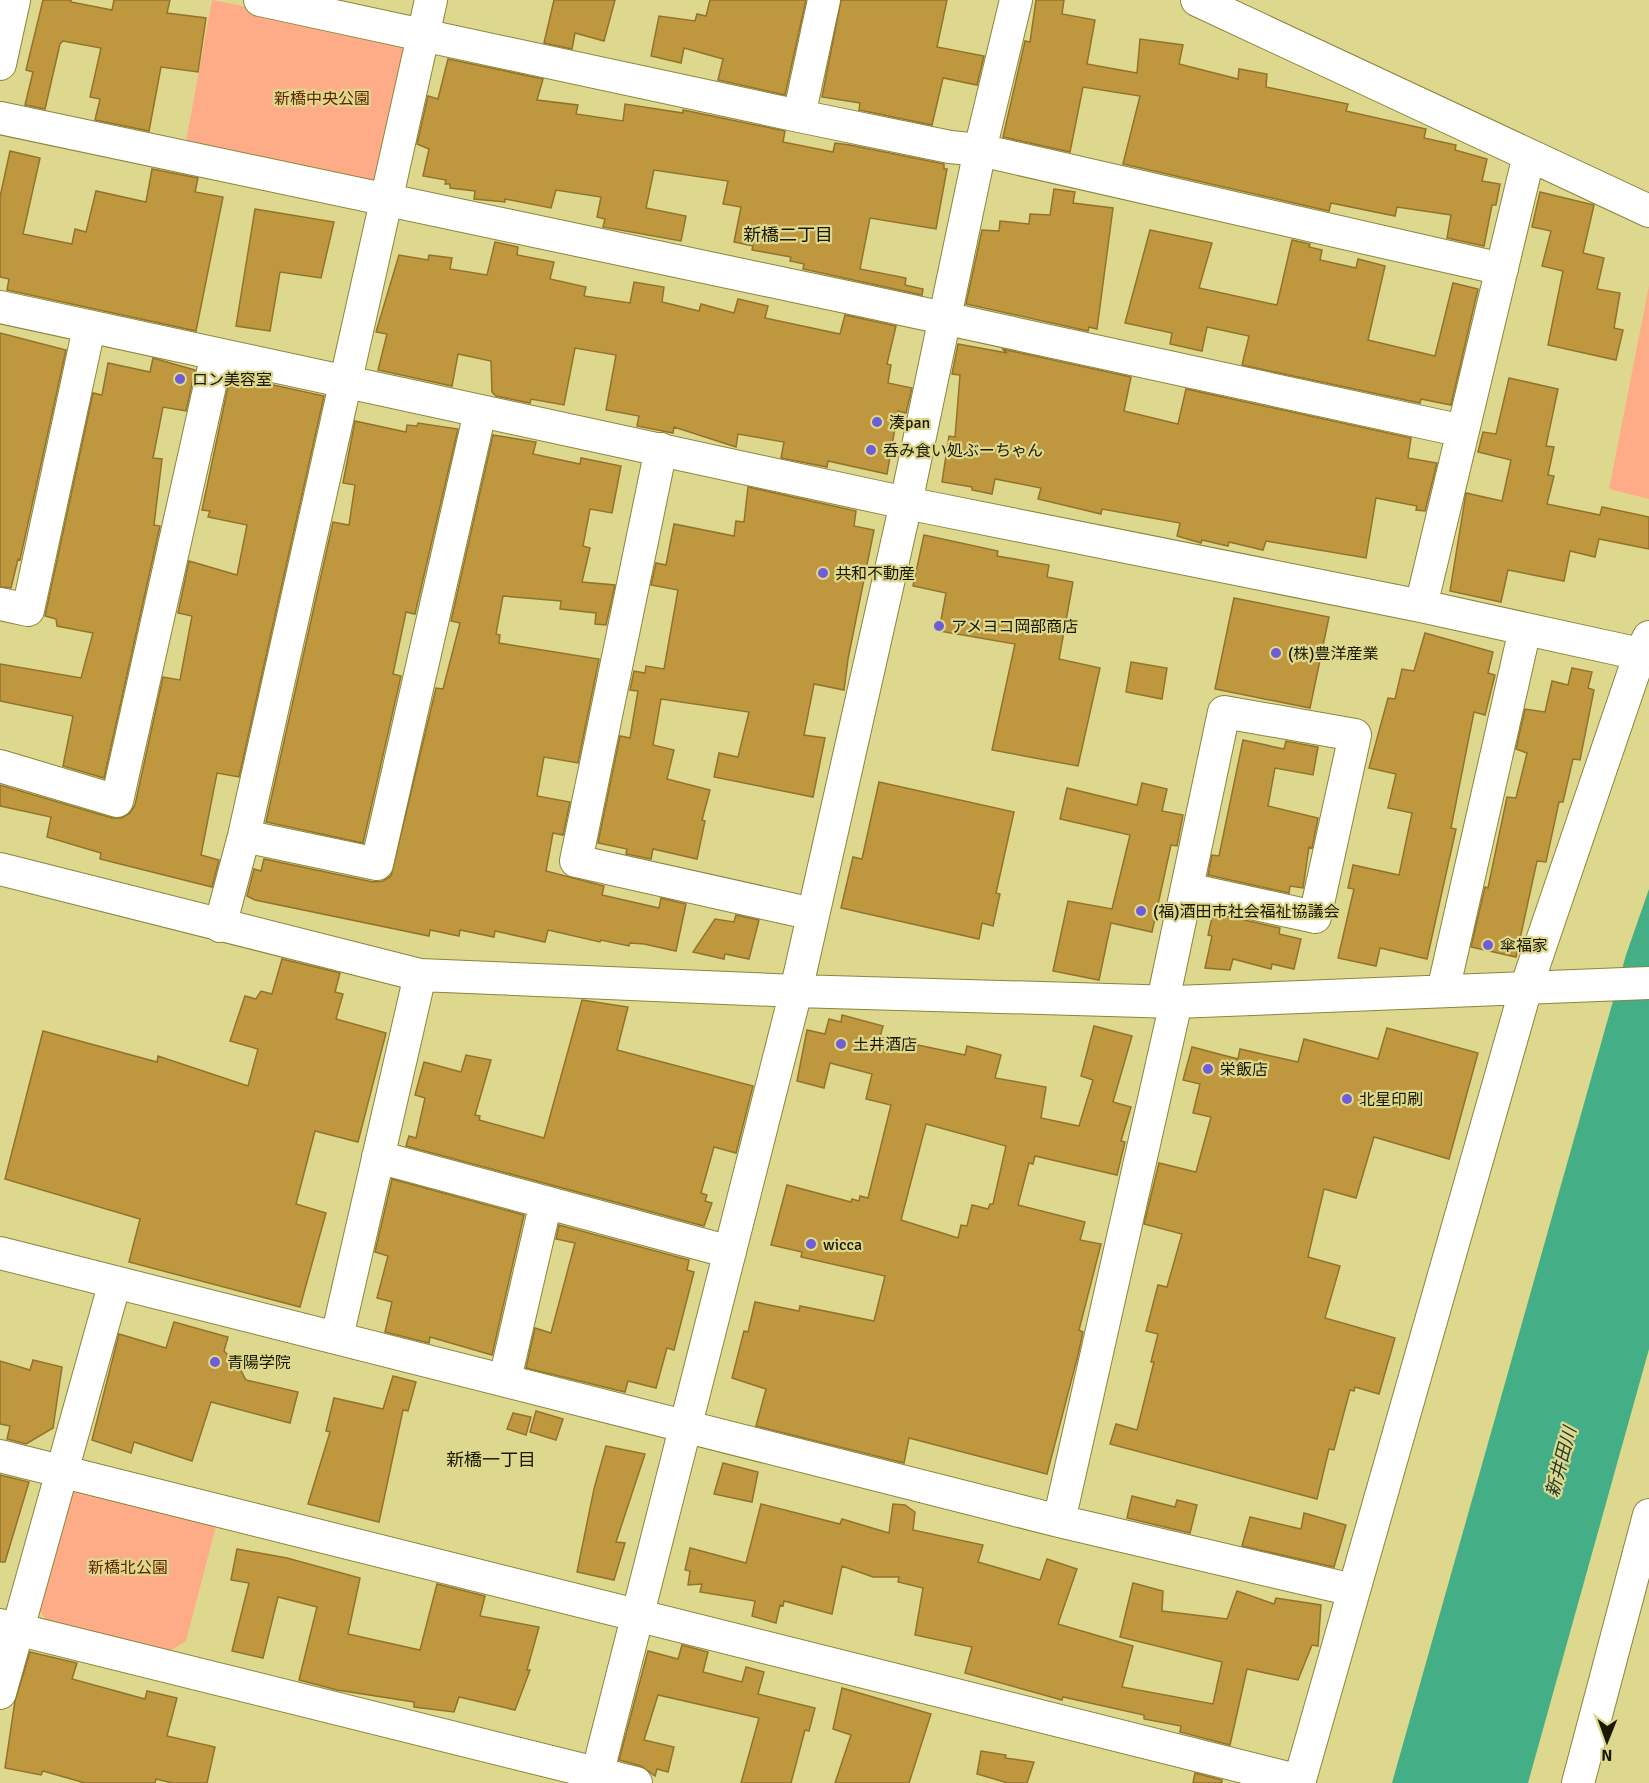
<svg xmlns="http://www.w3.org/2000/svg" width="1649" height="1783" font-family="Signika,'Noto Sans JP',sans-serif">
	<rect width="100%" height="100%" fill="#ddd88d"/>
	<path fill="#feac88" d="M212,0L401,37L413,52L389,171L371,185L185,147Z
		M1649,286V499L1609,489Z
		M70,1485L217,1522L186,1641L168,1652L47,1621L37,1607Z"/>
	<path fill="#44ae86" d="M1649,889V1349L1528,1783H1392L1626,955Z"/>
	<path fill="#bf973f" stroke="#92732c" stroke-width="1.5" fill-rule="evenodd" d="M43,0H71V2L112,10L114,0H170L167,13L206,18L198,72L161,67L149,131L95,120L100,99L90,97L101,48L63,41L60,44L45,109L25,105L33,72L26,70Z
		M554,0H615L604,41L575,33L572,49L544,43Z
		M710,0H806L785,95L718,80L723,59L684,48L681,63L651,56L659,16L695,21L697,14L706,16Z
		M841,0H947L937,47L984,56L977,85L943,78L932,125L859,110L860,103L822,97Z
		M1036,0H1064L1062,14L1095,20L1087,64L1137,73L1140,39L1183,45L1179,64L1238,79L1239,69L1267,74L1266,87L1348,104L1346,111L1426,129L1424,138L1456,145L1455,150L1487,159L1482,181L1500,184L1496,205H1492L1484,246L1447,238L1451,215L1397,207L1395,216L1331,203L1329,211L1123,164L1140,96L1083,87L1070,152L1003,137L1025,41L1030,42Z
		M448,59L543,79L537,100L578,105L576,114L623,121L625,104L683,113V110L785,131L783,142L833,152L835,143L850,145L944,164V169H947L936,229L870,218L860,269L906,278L905,285L923,289L922,295L803,269L804,264L790,261L791,257L752,250L753,246L734,242L741,207L723,204L728,181L654,170L646,208L686,216L681,241L603,227L605,219L597,217L601,197L556,190L551,208L505,199V202L474,199L475,191L450,188V184H445L446,180L423,176L429,149L417,144L428,96L438,99Z
		M10,151L40,158L23,234L72,244L75,229L86,232L96,191L146,202L152,169L198,178L195,192L223,197L196,331L7,290L9,279L0,277V197Z
		M1054,189L1075,192L1073,203L1113,208L1097,329L1089,327L1088,331L966,304L982,230L999,231L1000,221L1029,224L1030,214L1050,215Z
		M1540,192L1594,205L1583,253L1604,258L1597,289L1620,293L1614,328L1623,330L1616,360L1548,345L1563,271L1542,266L1551,231L1532,227Z
		M255,209L334,222L321,278L280,272L270,331L236,326Z
		M1150,230L1212,243L1199,288L1277,305L1292,240L1310,244L1309,247L1322,250L1320,260L1356,268L1358,259L1385,266L1368,340L1435,356L1453,283L1478,289L1451,405L1421,399L1420,403L1242,365L1249,336L1207,327L1202,351L1170,344L1172,333L1125,323Z
		M495,242L518,247L517,255L554,262L550,279L586,287L584,296L630,303L634,282L664,287L662,302L699,311L701,304L734,313L738,299L768,306L765,318L840,334L845,315L896,326L887,364L891,365L888,383L912,388L906,413L898,411L887,474L828,461L827,467L781,458L784,442L738,434L736,447L674,427L673,433L637,426L639,416L606,410L616,355L575,348L564,405L531,399L530,403L496,396L492,392L491,361L458,354L452,386L378,370L387,334L376,332L399,255L428,260L429,255L452,258L450,269L487,275Z
		M0,333L66,350L20,560L18,559L11,588L0,587Z
		M958,344L1007,353L1002,349L1131,377L1124,411L1178,424L1186,389L1411,438L1408,458L1437,463L1425,511L1416,510L1417,506L1376,498L1366,558L1266,541L1263,550L1229,542L1228,546L1202,540L1201,543L1177,536L1180,523L1102,509L1101,514L1038,499L1041,488L995,479L992,494L972,490V487L942,482L949,436L955,437L960,375L952,374Z
		M153,358L195,370L186,411L163,407L153,458L162,459L154,525L160,526L104,778L63,766L73,716L0,701V664L81,678L93,633L57,626L56,619L45,616L93,393L102,395L108,363L150,372Z
		M1509,378L1558,389L1546,446L1554,447L1548,475L1554,476L1547,504L1600,515L1602,507L1649,517V549L1599,539L1595,557L1570,551L1564,581L1508,570L1501,602L1450,591L1466,493L1502,501L1511,460L1478,452L1483,432L1496,434Z
		M251,380L324,396L239,777L217,773L201,855L219,860L212,887L100,859L101,853L47,837L51,817L0,806V785L112,818H122L130,813L135,805L163,677L180,680L192,616L178,613L189,561L237,575L247,525L208,517L210,511L202,510L229,382L249,386Z
		M355,421L406,432L407,425L417,426L418,423L458,429L415,614L406,612L393,674L401,676L363,843L266,822L333,522L349,525L355,485L343,483Z
		M493,435L536,442L533,454L580,464L581,458L621,466L612,513L590,509L583,546L590,548L582,582L615,585L606,625L595,624L596,613L560,609L561,601L503,596L496,634L500,635L499,643L599,659L578,763L544,757L537,796L570,802L563,835L553,833L546,871L604,886L602,895L659,908L661,898L686,904L676,951L644,944L630,943L629,946L601,940L600,942L548,930L545,942L495,931L494,937L460,930L459,936L430,930L429,936L255,900L247,896L254,869L261,871L264,859L373,882L383,881L391,876L436,688L443,689L460,623L451,621Z
		M748,487L856,511L854,526L874,530L848,659L844,690L814,684L804,735L825,738L813,797L714,777L719,753L738,757L749,712L661,699L653,745L674,750L667,779L710,790L702,820L705,821L697,859L653,849L651,859L626,854L627,849L598,843L620,736L630,738L638,691L630,690L634,671L645,673L646,666L664,669L678,590L651,585L656,563L666,565L674,524L734,536L736,521L744,522Z
		M924,535L998,551L997,556L1049,565L1047,577L1073,582L1059,659L1100,668L1078,766L992,750L1015,644L939,631L946,593L913,586Z
		M1234,598L1329,617L1310,708L1215,689Z
		M1425,633L1493,652L1488,673L1495,675L1485,715L1474,712L1451,828L1456,829L1427,959L1380,948L1376,966L1338,958L1354,889L1348,888L1353,865L1399,875L1412,813L1388,808L1396,774L1369,768L1388,698L1395,699L1402,669L1414,671Z
		M1131,662L1167,668L1162,699L1126,692Z
		M1572,668L1592,672L1588,688L1594,690L1580,760L1573,759L1563,802H1559L1546,862L1537,861L1516,957L1471,947L1485,887L1488,888L1507,797L1516,798L1527,753L1516,749L1525,709L1545,712L1552,681L1568,685Z
		M1243,740L1284,749L1286,741L1318,747L1313,775L1275,768L1268,806L1318,818L1312,848L1309,847L1303,888L1290,886L1289,893L1208,875L1212,855L1219,856Z
		M879,782L1014,812L996,893L1000,894L993,926L982,923L979,939L841,908L853,857L862,859Z
		M1142,783L1167,789L1162,811L1183,815L1177,846L1171,845L1152,932L1111,923L1099,980L1053,971L1068,901L1112,909L1130,835L1060,819L1067,788L1137,805Z
		M1213,913L1280,928L1279,934L1301,939L1294,969L1272,964L1271,969L1233,959L1230,970L1205,968L1212,936L1208,935Z
		M736,915L759,920L749,959L725,954L724,959L693,952L715,919L734,922Z
		M282,959L340,973L335,992L343,994L336,1019L386,1033L358,1142L315,1131L296,1204L326,1213L300,1307L129,1262L140,1219L5,1179L43,1031L157,1062L158,1056L248,1086L258,1049L230,1041L245,996L256,999L261,991L272,994Z
		M582,1000L628,1007L617,1050L753,1086L736,1153L714,1147L701,1193L707,1195L705,1201L712,1203L704,1226L406,1146L409,1136L416,1138L425,1098L415,1095L424,1062L461,1072L466,1055L491,1060L475,1115L480,1116L479,1120L544,1138Z
		M842,1015L883,1026L880,1037L965,1055L967,1046L1001,1055L995,1078L1046,1087L1041,1118L1079,1126L1093,1080L1081,1076L1094,1026L1132,1036L1113,1102L1131,1107L1121,1141L1125,1142L1117,1175L1035,1156L1033,1164L1029,1163L1018,1205L1085,1222L1080,1240L1101,1244L1079,1330L1083,1332L1078,1355L1047,1474L909,1438L904,1463L756,1426L766,1389L732,1378L744,1331L748,1332L755,1302L799,1311L800,1306L874,1321L885,1276L801,1257L802,1252L771,1245L787,1185L851,1202L852,1199L859,1201L860,1196L868,1198L891,1105L866,1099L872,1074L830,1063L824,1088L797,1081L807,1030L825,1034L829,1019L841,1022ZM926,1124L1006,1146L993,1204H990L988,1209L972,1205L967,1226L961,1225L958,1238L901,1220Z
		M1387,1028L1478,1053L1449,1159L1374,1137L1356,1198L1324,1189L1308,1257L1340,1266L1325,1318L1395,1338L1379,1394L1355,1387L1354,1391L1350,1390L1334,1450L1329,1449L1317,1499L1110,1444L1116,1424L1137,1430L1154,1362H1151L1158,1334L1146,1331L1158,1285L1167,1287L1182,1234L1144,1224L1159,1163L1196,1172L1211,1117L1193,1113L1200,1084L1183,1080L1192,1047L1238,1059L1240,1049L1298,1062L1304,1039L1378,1059Z
		M392,1179L524,1215L492,1355L430,1337L429,1343L385,1332L392,1302L377,1298L388,1256L375,1252Z
		M559,1225L689,1260L687,1270L694,1272L674,1350L667,1348L656,1388L628,1381L625,1392L526,1368L535,1328L551,1333L575,1243L556,1239Z
		M174,1322L228,1337L224,1351L238,1365L246,1380L298,1392L290,1423L211,1402L192,1461L134,1442L131,1453L92,1440L119,1334L166,1348Z
		M33,1360L62,1367L53,1428L26,1444L7,1439L10,1426L0,1424V1361L30,1370Z
		M393,1376L416,1382L408,1411L403,1410L379,1522L308,1504L330,1432L326,1431L334,1398L383,1409Z
		M536,1411L563,1419L556,1440L530,1432Z
		M513,1413L531,1417L526,1435L507,1429Z
		M606,1446L645,1454L616,1542L625,1543L614,1580L577,1572L594,1489Z
		M723,1463L758,1472L752,1502L714,1494Z
		M0,1475L29,1482L5,1562H0Z
		M1132,1496L1175,1507L1177,1500L1197,1505L1190,1533L1127,1518Z
		M761,1504L840,1524L842,1519L889,1533L893,1504L905,1505L915,1512L913,1530L983,1545L978,1562L1040,1580L1047,1559L1077,1569L1058,1624L1133,1646L1122,1687L1213,1704L1222,1662L1120,1637L1133,1583L1163,1591L1162,1611L1227,1619L1237,1591L1274,1604L1276,1598L1321,1605L1318,1646L1312,1645L1298,1680L1247,1669L1230,1745L1180,1732L1181,1726L1144,1719V1715L1063,1697L1062,1700L965,1673L972,1647L915,1635L923,1588L898,1582L899,1577H873L842,1566L832,1614L784,1601L783,1606L780,1605L776,1623L752,1616L755,1601L700,1592L702,1584L688,1585L690,1571L685,1570L690,1548L746,1563Z
		M1304,1513L1346,1525L1334,1567L1242,1546L1250,1517L1301,1529Z
		M237,1549L287,1558L360,1578L348,1634L420,1650L437,1584L485,1596L480,1616L539,1627L527,1670H530L515,1710L459,1697L454,1712L414,1707V1702L337,1690L299,1680L317,1607L278,1597L263,1658L232,1651L249,1583L231,1580Z
		M682,1645L708,1652L703,1672L742,1682L746,1667L764,1672L758,1694L815,1708L809,1731L805,1730L791,1783H741L759,1718L658,1695L644,1740L674,1747L668,1772L657,1769L655,1776L641,1766L619,1760L648,1651L678,1659Z
		M30,1652L77,1663L72,1679L145,1699L147,1691L177,1698L167,1736L215,1747L207,1783H172L156,1779L155,1783H85L43,1771L41,1775L5,1768L15,1701Z
		M842,1688L931,1714L909,1783H835L851,1735L833,1729Z
		M981,1751L1006,1755L1005,1758L1034,1762L1027,1783H1008L977,1774Z
		M1195,1773L1222,1780V1783H1193Z"/>
	<g fill="none" stroke-linecap="round" stroke-linejoin="round">
		<defs>
			<path id="minor" d="M260,0L799,116L950,147L980,150L1502,269
				M1197,0L1649,211
				M0,64L14,0
				M799,116L824,0
				M0,118L856,299L1463,431
				M0,307L906,503L1421,606L1640,654
				M661,449L576,861L813,914
				M0,604L28,610L89,328
				M1421,606L1529,155
				M0,766L117,801L217,354
				M244,836L377,864L480,412
				M0,869L420,975L796,991L1176,1002L1649,983
				M220,926L244,836L431,0
				M1443,991L1525,629
				M1163,1001L1224,712L1355,735L1315,917L1188,889
				M378,1157L730,1252
				M0,1253L1059,1521L1353,1590
				M337,1337L420,975
				M505,1379L546,1202
				M0,1456L1300,1781
				M1059,1521L1176,1002
				M0,1625L636,1783
				M0,1693L115,1282
				M595,1783L796,991L906,503L980,150L1016,0
				M1299,1783L1526,988L1640,654L1649,637
				M1578,1783L1649,1515"/>
		</defs>
		<use href="#minor" stroke="#8b853b" stroke-width="34"/>
		<use href="#minor" stroke="#fff" stroke-width="32"/>
	</g>
	<g fill="#6d5dd7" stroke="#ddd88d" stroke-width="2">
		<circle cx="180" cy="379" r="6"/>
		<circle cx="877" cy="422" r="6"/>
		<circle cx="871" cy="450" r="6"/>
		<circle cx="823" cy="573" r="6"/>
		<circle cx="939" cy="626" r="6"/>
		<circle cx="1276" cy="653" r="6"/>
		<circle cx="1141" cy="911" r="6"/>
		<circle cx="1488" cy="945" r="6"/>
		<circle cx="841" cy="1044" r="6"/>
		<circle cx="1208" cy="1069" r="6"/>
		<circle cx="1347" cy="1099" r="6"/>
		<circle cx="811" cy="1244" r="6"/>
		<circle cx="215" cy="1362" r="6"/>
	</g>
	<g text-anchor="middle" stroke-width="4.5" stroke-linejoin="round" paint-order="stroke">
		<g font-size="16" fill="#652400" stroke="#ddd88d">
			<text x="322" y="104">新橋中央公園</text>
			<text x="128" y="1573">新橋北公園</text>
		</g>
		<g font-size="16" fill="#1b1800" stroke="#ddd88d" text-anchor="start">
			<text x="192" y="385">ロン美容室</text>
			<text x="889" y="428">湊pan</text>
			<text x="883" y="456">呑み食い処ぶーちゃん</text>
			<text x="835" y="579">共和不動産</text>
			<text x="951" y="632">アメヨコ岡部商店</text>
			<text x="1288" y="659">(株)豊洋産業</text>
			<text x="1153" y="917">(福)酒田市社会福祉協議会</text>
			<text x="1500" y="951">傘福家</text>
			<text x="853" y="1050">土井酒店</text>
			<text x="1220" y="1075">栄飯店</text>
			<text x="1359" y="1105">北星印刷</text>
			<text x="823" y="1250">wicca</text>
			<text x="227" y="1368">青陽学院</text>
		</g>
		<g font-size="18" fill="#1b1800" stroke="#ddd88d">
			<text x="788" y="241">新橋二丁目</text>
			<text x="491" y="1466">新橋一丁目</text>
		</g>
		<g font-size="18" font-style="italic" fill="#21382e" stroke="#ddd88d">
			<text transform="translate(1561 1462) rotate(-75)" y="6">新井田川</text>
		</g>
	</g>
	<g transform="translate(1607 1741) rotate(181)" stroke="#ddd88d" stroke-width="4.5" paint-order="stroke">
	<path d="M0-4.5L10 22L0 15L-10 22Z" fill="#1b1800"/>
	<text y="-9" font-size="16" font-weight="bold" text-anchor="middle" fill="#1b1800">N</text>
	</g>
</svg>
